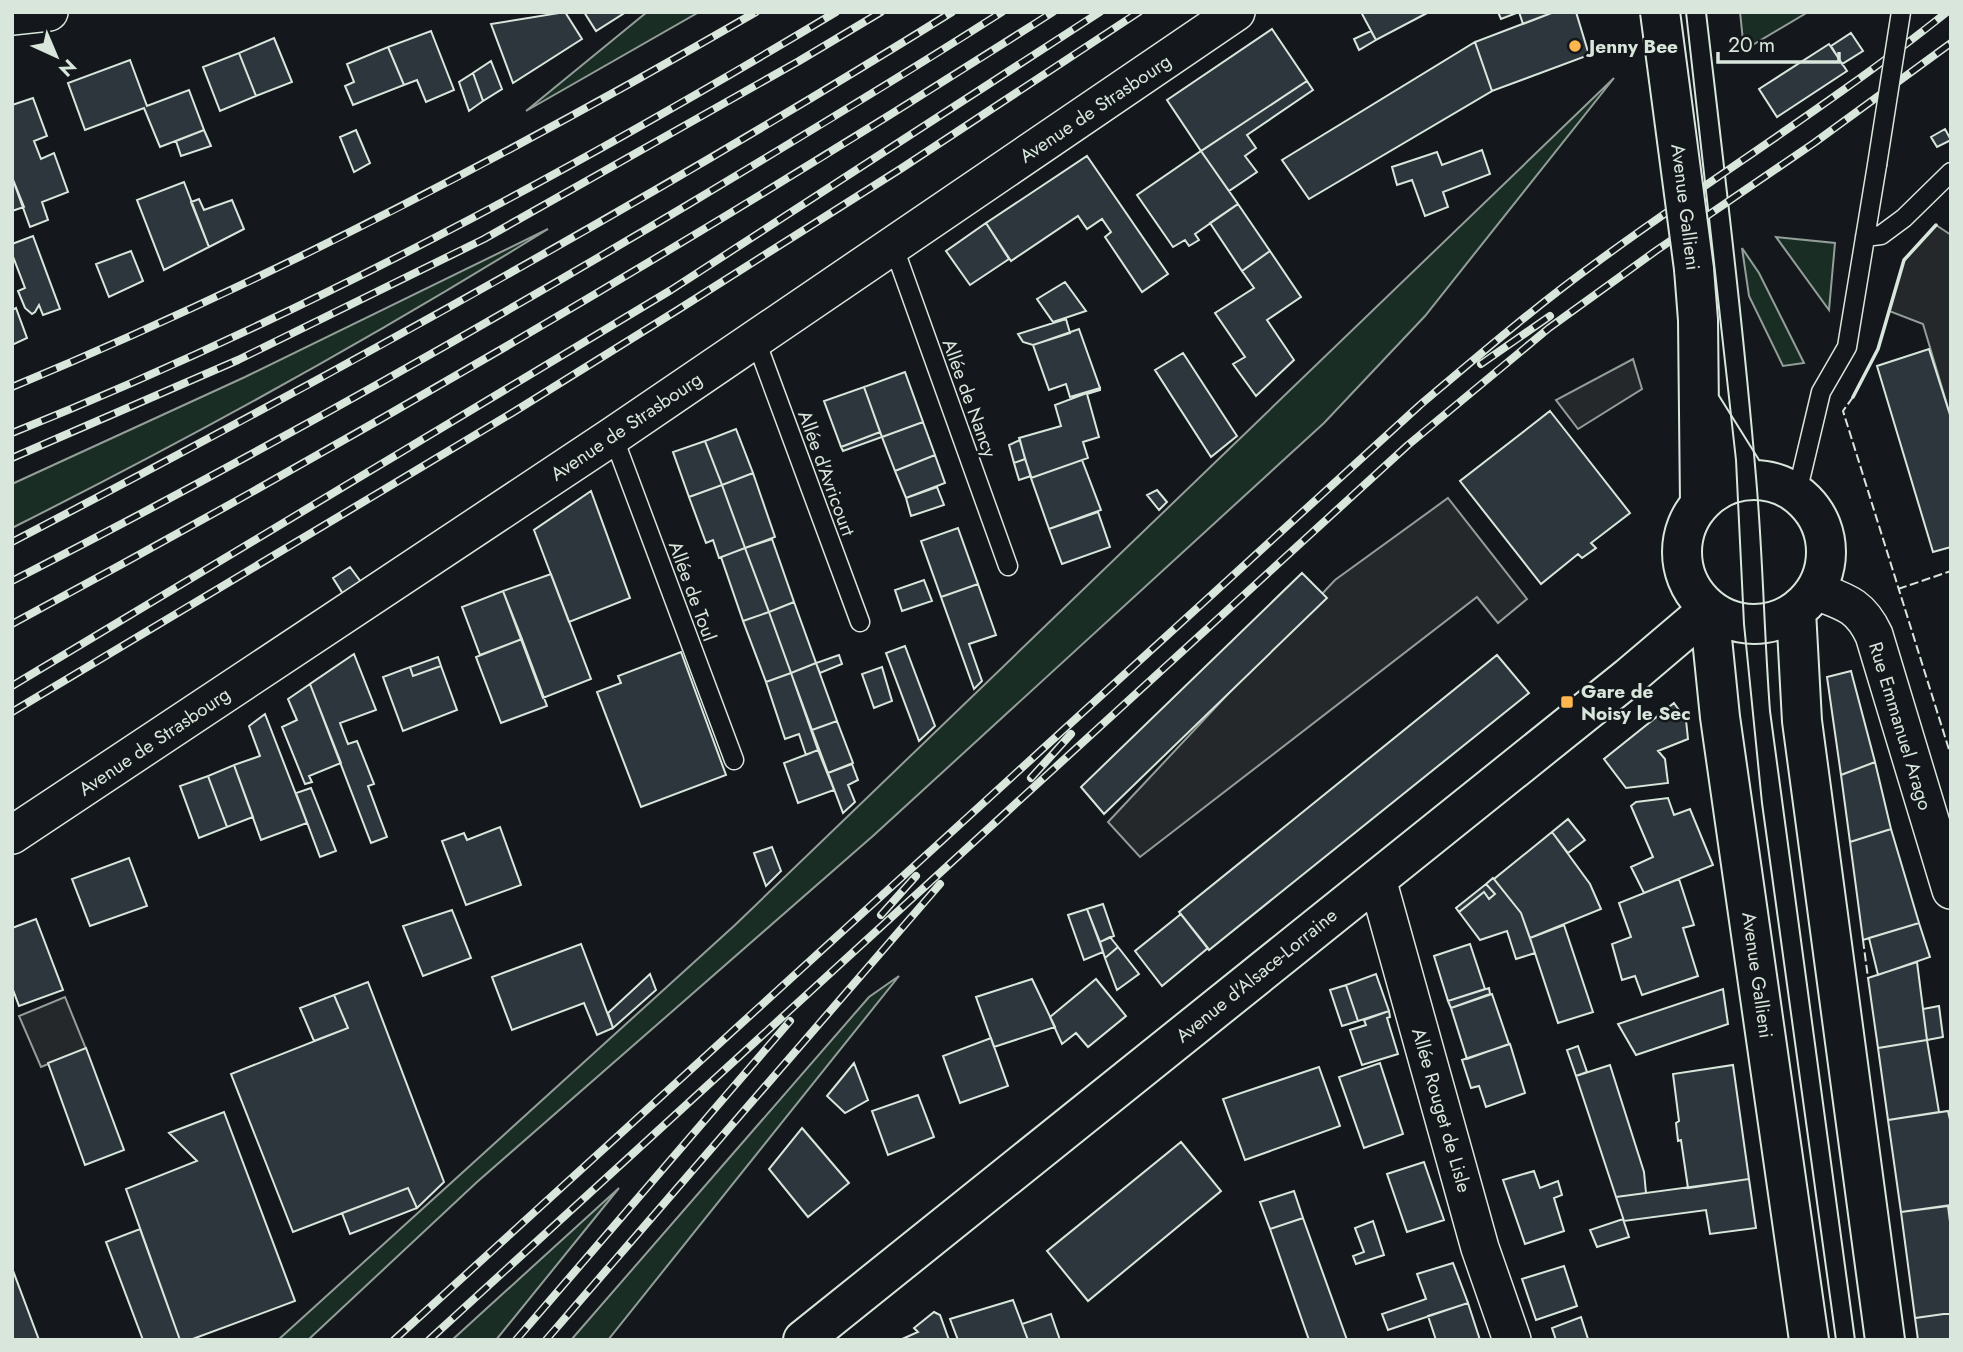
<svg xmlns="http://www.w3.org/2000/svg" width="1963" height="1352" font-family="Jost,sans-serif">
	<rect width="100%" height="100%" fill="#14181c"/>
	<path fill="#1a2d24" stroke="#939e99" stroke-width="2" d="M647,12H699L526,111Z
		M1740,12H1808L1744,50Z
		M1614,78L1425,316L1324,423L874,835L477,1182L308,1340H278L735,925Z
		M548,229C374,337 195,436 12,528V484L245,377Z
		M1776,237L1835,243L1829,310Z
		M1742,248L1759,273L1804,363L1783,366L1749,296Z
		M899,976L608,1340H571L869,997Z
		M619,1188L496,1340H452Z"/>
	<path fill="#24282b" stroke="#939e99" stroke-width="2" d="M1936,225L1951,235V418L1923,324L1889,311L1904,260Z
		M1633,359L1642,389L1578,429L1556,400Z
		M1448,498L1527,599L1498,623L1477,597L1140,857L1108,822L1335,580Z
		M65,997L86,1049L41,1067L19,1016Z"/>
	<path fill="#2c363c" stroke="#d8e6dc" stroke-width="2" d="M565,12L582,39L513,83L491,24Z
		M584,12H626L596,31Z
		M1361,12H1429L1376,40Z
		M1498,12H1554L1523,24L1519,12L1501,19Z
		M1554,12H1576L1589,55L1492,91L1475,42Z
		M1272,29L1307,81L1201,151L1167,100Z
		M431,31L454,90L426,102L417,80L404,85L388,47Z
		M1371,31L1376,40L1359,50L1354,39Z
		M1851,33L1863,51L1842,64L1831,46Z
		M274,38L292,82L256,96L239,53Z
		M1475,42L1492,91L1309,199L1282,160Z
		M1829,44L1847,71L1777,117L1759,89Z
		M388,47L404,85L353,105L345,86L354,82L347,64Z
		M239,53L256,96L220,111L203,67Z
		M130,60L147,106L189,90L204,130L160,147L144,108L85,130L68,83Z
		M491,61L502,89L483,101L473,73Z
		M473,73L483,101L469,111L459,82Z
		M1307,81L1313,90L1247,135L1256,148L1245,156L1257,172L1229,191L1201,151Z
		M33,98L47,136L34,141L41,159L54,153L68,192L42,202L48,220L30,227L12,177V105Z
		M1945,129L1951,140L1937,147L1931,137Z
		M204,130L211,146L181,156L176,141Z
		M356,130L370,163L354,172L340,137Z
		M1482,150L1490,174L1443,192L1448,207L1425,216L1412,180L1397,185L1392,167L1437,152L1442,165Z
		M1201,151L1238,204L1195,234L1199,240L1189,246L1185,240L1173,247L1137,195Z
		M1087,156L1168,274L1142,292L1105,237L1111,232L1102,219L1087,229L1078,216L1011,261L986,223Z
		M12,177L24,207L12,211Z
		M184,182L209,247L164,270L137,200Z
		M199,199L204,210L232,200L244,229L209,247L191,202Z
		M1238,204L1270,251L1242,271L1210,223Z
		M986,223L1009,259L970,285L946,251Z
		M33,236L60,309L43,315L39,305L35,312L32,314L25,308L18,291L25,288L12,254V244Z
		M131,251L143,281L109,297L96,264Z
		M1270,251L1301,297L1267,320L1294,360L1256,396L1233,364L1245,357L1215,313L1254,288L1242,271Z
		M1065,282L1086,311L1053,322L1037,299Z
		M16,308L27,338L12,345V310Z
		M1066,319L1070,333L1033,345L1023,342L1018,334Z
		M1079,329L1100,388L1070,397L1066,384L1049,390L1033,345Z
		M1929,349L1951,418V547L1933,552L1877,366Z
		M1183,353L1237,436L1211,457L1155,370Z
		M905,372L923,422L882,437L864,387Z
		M864,387L880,432L841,447L824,401Z
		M1100,388V390L1087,394L1099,437L1083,442L1088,458L1031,478L1019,438L1061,426L1055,405Z
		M1550,411L1630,513L1591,543L1596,548L1582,558L1578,554L1541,584L1460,481Z
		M923,422L935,455L895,471L882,437Z
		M736,429L753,473L722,485L705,441Z
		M880,432L882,437L843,451L841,447Z
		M1020,440L1025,459L1014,463L1009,445Z
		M705,441L722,485L689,497L673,452Z
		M935,455L945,483L906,498L895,471Z
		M1025,459L1031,476L1019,480L1014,463Z
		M1082,460L1101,510L1049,529L1031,478Z
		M753,473L775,537L745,548L722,485Z
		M722,485L745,548L719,558L713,540L706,543L689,497Z
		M937,487L944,505L911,516L906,498Z
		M1157,490L1167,502L1159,510L1147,495Z
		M591,491L630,598L569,622L534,530Z
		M1098,512L1110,547L1062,564L1049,529Z
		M958,528L978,584L941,597L921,541Z
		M772,539L794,602L769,612L745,548Z
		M745,548L769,612L743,621L721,557Z
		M350,567L361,582L343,594L333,578Z
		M1302,573L1327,598L1104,814L1081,787Z
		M551,574L591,679L543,698L503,591Z
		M924,580L932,601L902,611L895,590Z
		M978,584L996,635L969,644L982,681L974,689L941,597Z
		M503,591L522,639L480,655L462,607Z
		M794,602L816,663L791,673L769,612Z
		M769,612L791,673L766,682L743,621Z
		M522,639L547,706L501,723L476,657Z
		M905,646L935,726L919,741L886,653Z
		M681,652L726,775L641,807L597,692L621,683L618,676Z
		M354,654L376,710L340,723L348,744L357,741L374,784L368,786L387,837L371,843L310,684Z
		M839,655L842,664L820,673L816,663Z
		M1497,655L1529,693L1209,950L1179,912Z
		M438,657L441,666L413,676L410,667Z
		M816,663L837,721L812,730L791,673Z
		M441,666L457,710L403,731L383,677L410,667L413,676Z
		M882,667L892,701L874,708L862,674Z
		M1851,671L1875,762L1841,775L1827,677Z
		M791,673L818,750L806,755L799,734L785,739L766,682Z
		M310,684L341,763L309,776L312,782L305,784L282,727L297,720L288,699Z
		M1674,703L1686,720L1688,739L1658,751L1665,759L1668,783L1626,788L1604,759Z
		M265,714L307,823L261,840L234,765L260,756L249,726Z
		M837,721L853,763L828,773L812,730Z
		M818,750L834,790L798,803L784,763Z
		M1875,762L1891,829L1850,842L1841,775Z
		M852,764L858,780L848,785L855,802L843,813L828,773Z
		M234,765L253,817L227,827L208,776Z
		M208,776L227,827L199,838L180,786Z
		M311,788L336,851L320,857L296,793Z
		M1668,798L1674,815L1690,809L1713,865L1644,893L1631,867L1653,857L1631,806L1636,802Z
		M1568,819L1585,840L1568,853L1552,832Z
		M500,827L521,885L466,905L442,841L464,833L467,840Z
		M1891,829L1919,923L1863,940L1850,842Z
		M1552,832L1590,884L1601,909L1530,938L1521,913L1494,879Z
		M772,847L781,871L766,886L754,853Z
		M129,858L147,906L90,926L72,879Z
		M1493,878L1521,913L1535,953L1516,959L1507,931L1480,940L1459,912L1484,892L1489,899L1495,894L1486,884Z
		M1679,879L1694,925L1683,928L1698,976L1642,995L1635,976L1622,980L1612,944L1631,937L1619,903Z
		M1486,884L1495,894L1489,899L1484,892L1459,912L1456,908Z
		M1103,904L1114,936L1100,942L1087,909Z
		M1087,909L1103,952L1084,960L1068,915Z
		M452,910L471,958L423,976L403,926Z
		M1181,914L1208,948L1162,986L1135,951Z
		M36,919L63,990L19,1006L12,987V928Z
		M1919,923L1930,957L1878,975L1869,938Z
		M1564,925L1593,1012L1558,1023L1530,938Z
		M1110,937L1118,947L1105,958L1100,942Z
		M581,944L613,1028L597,1035L584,1003L512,1030L492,977Z
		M1470,944L1485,989L1448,1001L1434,956Z
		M1118,947L1139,974L1117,990L1105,958Z
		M1917,962L1927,1040L1878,1048L1868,978Z
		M650,974L656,990L613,1028L608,1013Z
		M1376,974L1389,1011L1358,1021L1346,985Z
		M1032,979L1055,1027L994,1047L976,997Z
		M1096,979L1126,1016L1088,1047L1076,1033L1062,1044L1050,1017Z
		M368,982L444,1182L417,1208L408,1188L293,1232L231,1074L348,1028L334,995Z
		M1346,985L1358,1021L1342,1026L1330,990Z
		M1489,988L1490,994L1451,1008L1448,1001Z
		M1723,989L1728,1024L1636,1055L1618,1024Z
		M1492,994L1509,1044L1467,1059L1451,1008Z
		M334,995L348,1028L314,1041L300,1008Z
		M1939,1006L1943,1037L1927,1040L1923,1009Z
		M1389,1011L1390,1017L1387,1018L1398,1054L1362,1065L1350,1030L1366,1025L1364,1020Z
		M991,1038L1008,1086L960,1103L943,1056Z
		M1927,1040L1939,1112L1888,1120L1878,1048Z
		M1510,1044L1525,1093L1486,1107L1479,1086L1471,1088L1462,1060Z
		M1578,1046L1587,1072L1576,1076L1567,1050Z
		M86,1048L124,1150L85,1165L48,1063Z
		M854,1063L868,1100L845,1113L827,1096Z
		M1380,1063L1403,1134L1364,1148L1339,1077Z
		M1610,1065L1644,1172L1646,1193L1616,1197L1576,1076Z
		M1733,1065L1749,1179L1688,1188L1681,1140L1678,1141L1676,1123L1679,1121L1673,1074Z
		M1319,1067L1340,1126L1245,1160L1223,1099Z
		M918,1095L934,1137L888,1155L872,1111Z
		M1948,1111L1951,1124V1205L1901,1212L1888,1120Z
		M224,1112L295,1301L190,1340H180L126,1189L197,1161L169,1133Z
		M802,1128L849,1183L808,1217L769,1169Z
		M1181,1142L1221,1191L1088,1301L1047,1251Z
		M1424,1162L1444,1220L1407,1232L1387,1174Z
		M1534,1171L1540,1188L1558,1181L1562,1195L1554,1198L1564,1231L1525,1244L1503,1180Z
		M1749,1179L1756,1228L1710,1234L1706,1210L1624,1221L1616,1197Z
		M408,1188L417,1208L350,1234L342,1213Z
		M1294,1191L1303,1218L1270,1229L1260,1202Z
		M1948,1206L1951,1230V1313L1915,1318L1901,1212Z
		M1303,1218L1347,1340H1309L1270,1229Z
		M1623,1219L1629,1237L1597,1247L1590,1230Z
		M1373,1221L1384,1255L1356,1264L1353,1256L1364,1252L1355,1228Z
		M140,1229L180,1340H143L106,1242Z
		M1453,1263L1468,1303L1388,1330L1382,1314L1426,1299L1417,1274Z
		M1564,1266L1577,1306L1536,1320L1522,1279Z
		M12,1268L39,1340H12Z
		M1013,1300L1028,1340H958L950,1319Z
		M1468,1303L1480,1340H1436L1428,1316Z
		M934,1312L940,1315L949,1340H900L918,1332L914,1328Z
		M1951,1313V1340H1918L1915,1318Z
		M1051,1314L1060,1340H1028L1022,1324Z
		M1581,1317L1588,1339L1556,1340L1552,1328Z"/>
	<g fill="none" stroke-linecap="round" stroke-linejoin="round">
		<defs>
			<path id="lane" d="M1865,237L1881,235L1904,218L1951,172
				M893,245L1008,566
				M755,338L860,622
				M613,436L734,760
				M1797,493L1821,392L1847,347L1877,165"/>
			<path id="street" d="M12,16L49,12
				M1816,591C1845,602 1860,605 1874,635L1951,890
				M12,835L613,436L1236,12
				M1377,879L1480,1248L1512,1340"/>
			<path id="secondary" d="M1694,269L1698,320L1700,504
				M1700,403L1748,480
				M1682 552a72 72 0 1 1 144 0a72 72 0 1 1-144 0Z
				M1709,609L1720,717L1809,1340
				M1796,611L1802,721L1885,1340
				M803,1340L1629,677L1709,609"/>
		</defs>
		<use href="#lane" stroke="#d8e6dc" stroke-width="21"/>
		<use href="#street" stroke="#d8e6dc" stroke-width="40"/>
		<use href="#secondary" stroke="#d8e6dc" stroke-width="42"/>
		<use href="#lane" stroke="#14181c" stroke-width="18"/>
		<use href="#street" stroke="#14181c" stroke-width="37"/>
		<use href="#secondary" stroke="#14181c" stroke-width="38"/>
		<path stroke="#d8e6dc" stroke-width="2" d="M1686,12L1736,460L1744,624L1762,803L1836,1340
			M1706,12C1724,167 1743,322 1756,477C1763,555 1764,633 1770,711L1855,1340"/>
		<defs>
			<path id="rail" d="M1481,364L1550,316
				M12,387C268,281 516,151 756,12
				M12,433C299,318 571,171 836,12
				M12,458L238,360L484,239L799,61L881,12
				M12,542C331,376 647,202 952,12
				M12,581C242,463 467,336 689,204C794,141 899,78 1002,12
				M12,624C366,433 714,229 1053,12
				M12,686L671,290L1100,12
				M12,712L512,413L676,311L902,168L1139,12
				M1031,778L1071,734
				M881,915L916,876
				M394,1340L1420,405C1478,356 1536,306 1597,262C1713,177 1835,102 1947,12
				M429,1340L1408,445L1549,328L1657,250L1814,143L1951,43
				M516,1340L790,1021
				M546,1340L940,884"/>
		</defs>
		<use href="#rail" stroke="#d8e6dc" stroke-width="8"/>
		<use href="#rail" stroke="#14181c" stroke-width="5" stroke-dasharray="16" stroke-linecap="butt"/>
		<defs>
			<path id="lane-bridge" d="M1877,165L1901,12"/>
			<path id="secondary-bridge" d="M1660,12L1694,269"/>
		</defs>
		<use href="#lane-bridge" stroke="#d8e6dc" stroke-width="21" stroke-linecap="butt"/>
		<use href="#secondary-bridge" stroke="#d8e6dc" stroke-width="42" stroke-linecap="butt"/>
		<use href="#lane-bridge" stroke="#14181c" stroke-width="18"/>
		<use href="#secondary-bridge" stroke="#14181c" stroke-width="38"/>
		<path stroke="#d8e6dc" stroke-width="2" stroke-dasharray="9 3.5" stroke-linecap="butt" d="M1853,397L1843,411L1951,756
			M1898,589L1951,571
			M1863,940L1868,978"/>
		<path stroke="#d8e6dc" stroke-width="3.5" d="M1853,397L1878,349L1904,260L1936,225"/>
	</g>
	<g fill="#ffb74d" stroke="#14181c" stroke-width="2.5">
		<circle cx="1575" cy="46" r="7"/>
		<rect x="1560" y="695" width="14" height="14" rx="3.5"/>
	</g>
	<g text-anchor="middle" stroke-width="5" stroke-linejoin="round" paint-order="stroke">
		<g font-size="19" font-weight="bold" fill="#d8e6dc" stroke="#14181c" text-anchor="start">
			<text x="1589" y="53">Jenny Bee</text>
			<text x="1581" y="698">Gare de<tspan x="1581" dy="22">Noisy le Sec</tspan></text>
		</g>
		<g font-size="19" fill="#d8e6dc" stroke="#14181c">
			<text transform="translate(1095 108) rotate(-34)" y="7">Avenue de Strasbourg</text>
			<text transform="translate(1686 207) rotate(83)" y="7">Avenue Gallieni</text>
			<text transform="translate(970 398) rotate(70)" y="7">Allée de Nancy</text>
			<text transform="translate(626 426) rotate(-34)" y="7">Avenue de Strasbourg</text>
			<text transform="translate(827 473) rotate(70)" y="7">Allée d'Avricourt</text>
			<text transform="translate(693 591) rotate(70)" y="7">Allée de Toul</text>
			<text transform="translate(1901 726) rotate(73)" y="7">Rue Emmanuel Arago</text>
			<text transform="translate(154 741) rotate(-34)" y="7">Avenue de Strasbourg</text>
			<text transform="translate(1256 975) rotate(-39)" y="7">Avenue d'Alsace-Lorraine</text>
			<text transform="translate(1758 975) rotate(82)" y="7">Avenue Gallieni</text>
			<text transform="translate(1442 1110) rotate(74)" y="7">Allée Rouget de Lisle</text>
		</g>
	</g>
	<rect width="1963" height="1352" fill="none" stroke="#d8e6dc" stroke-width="28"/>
	<g transform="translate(56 56) rotate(136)" stroke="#14181c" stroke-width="5" paint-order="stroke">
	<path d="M0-5L12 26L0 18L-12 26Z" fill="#d8e6dc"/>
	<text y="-10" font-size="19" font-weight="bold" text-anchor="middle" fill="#d8e6dc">N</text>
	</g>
	<path d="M1718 52v10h121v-10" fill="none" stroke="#d8e6dc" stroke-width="3.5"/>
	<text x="1728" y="52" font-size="21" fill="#d8e6dc" stroke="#14181c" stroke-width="5" paint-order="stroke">20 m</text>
</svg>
